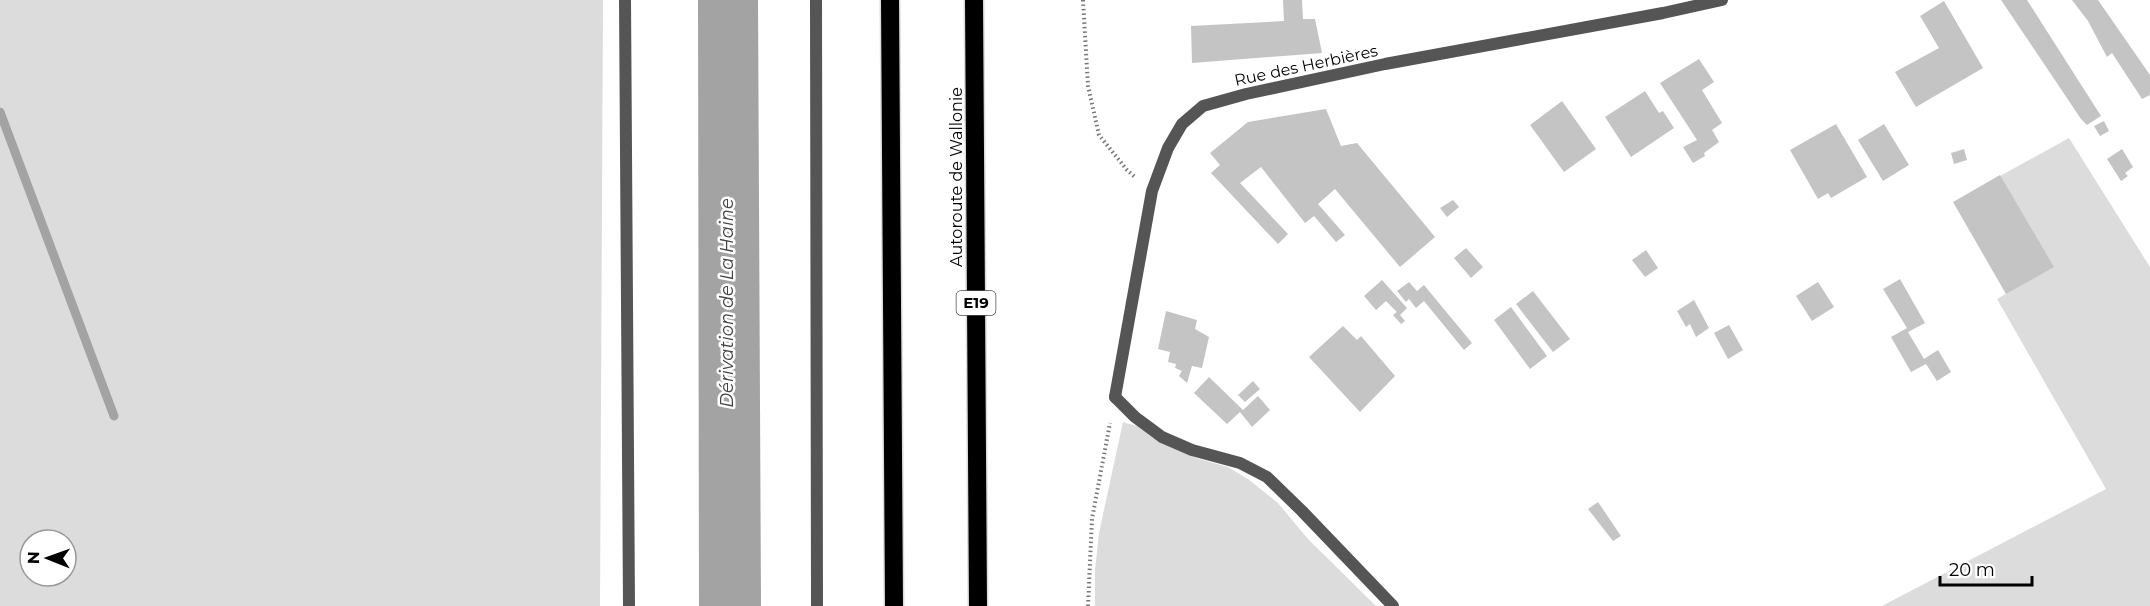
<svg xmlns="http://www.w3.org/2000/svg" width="2150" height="606" font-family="Montserrat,sans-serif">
	<rect width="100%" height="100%" fill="#fff"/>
	<path fill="#dcdcdc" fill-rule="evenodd" d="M0,0H603L600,606H0ZM30,540H66V576H30Z
		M2069,138L2150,267V606H1882L2106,489L1997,299L2052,267L2000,176Z
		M1123,422L1137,426L1153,438L1196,458L1228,467L1248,479L1278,503L1308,539L1376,606H1095V570L1099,533Z"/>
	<path fill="#a3a3a3" d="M698,0H758L761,606H699Z"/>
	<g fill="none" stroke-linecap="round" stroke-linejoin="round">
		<path stroke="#a3a3a3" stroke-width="9" d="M0,112L114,416"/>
	</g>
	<path fill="#c4c4c4" d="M1283,0H1302L1303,19H1315L1322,53L1192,63L1191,26L1284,21Z
		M2001,0H2027L2101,116L2087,125L2081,119Z
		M2072,0H2098L2150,75V95L2142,99L2112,53L2107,57L2088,21Z
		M1944,1L1983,68L1916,107L1895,72L1939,48L1920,16Z
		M1699,59L1714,82L1702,90L1722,123L1712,130L1719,142L1704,153L1705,156L1693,163L1683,147L1697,140L1660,83Z
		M1645,91L1659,113L1663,111L1674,128L1631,157L1605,117Z
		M1562,101L1596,149L1564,172L1530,125Z
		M1326,109L1341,146L1357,143L1435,237L1400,267L1335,189L1318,204L1345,235L1336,242L1314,216L1305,223L1261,167L1240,183L1288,234L1278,244L1211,173L1220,165L1210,153L1248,122Z
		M2104,121L2109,131L2100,136L2094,126Z
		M1836,124L1867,177L1831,198L1828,193L1818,199L1790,150Z
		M1884,124L1909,165L1883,181L1858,140Z
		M1964,149L1967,160L1954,164L1951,153Z
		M2122,149L2133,167L2125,173L2128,176L2121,181L2107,159Z
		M2000,175L2054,267L2006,294L1953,202Z
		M1453,200L1459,207L1447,217L1440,208Z
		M1466,248L1483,267L1471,278L1454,258Z
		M1646,250L1658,268L1645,277L1632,260Z
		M1900,279L1925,323L1908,332L1924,359L1938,350L1951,372L1937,381L1926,364L1911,372L1891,337L1907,328L1883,289Z
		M1382,280L1407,308L1400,315L1405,321L1401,324L1393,315L1397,312L1386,301L1376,310L1364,296Z
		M1409,282L1417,291L1424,285L1472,343L1464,350L1424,301L1416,308L1409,299L1406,302L1397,291Z
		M1818,282L1834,307L1812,321L1796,296Z
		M1533,291L1570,339L1553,352L1516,304Z
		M1694,300L1709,328L1696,337L1690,324L1686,327L1677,311Z
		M1511,307L1547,356L1530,369L1494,320Z
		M1166,311L1197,320L1195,329L1209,337L1202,368L1192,366L1187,383L1179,376L1182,371L1175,368L1176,364L1168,362L1170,352L1158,349Z
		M1729,325L1743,350L1728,359L1714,333Z
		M1343,326L1357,340L1361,336L1395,376L1360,412L1309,357Z
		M1209,377L1243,410L1258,396L1270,410L1252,427L1240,412L1227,424L1194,393Z
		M1253,381L1260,389L1245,402L1238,395Z
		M1598,502L1621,536L1613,541L1588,509Z"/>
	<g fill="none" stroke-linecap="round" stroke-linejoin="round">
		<defs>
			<path id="motorway" d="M890,0L894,606
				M974,0L978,606"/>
		</defs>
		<use href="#motorway" stroke="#dbdbdb" stroke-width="21"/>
		<path stroke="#777" stroke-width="4" stroke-dasharray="1.5 3" stroke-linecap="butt" d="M1083,0L1088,86L1099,135L1127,170L1135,177
			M1088,606L1092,519L1110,423"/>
		<path stroke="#555" stroke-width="12" d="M625,0L629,606
			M816,0L817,606
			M1115,397L1135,417L1162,437L1192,450L1240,463L1267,477L1302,511L1393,606"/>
		<path stroke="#555" stroke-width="12" d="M1115,397L1152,191L1168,148L1182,124L1203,106L1246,94L1385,64L1663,13L1722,0"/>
		<use href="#motorway" stroke="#000" stroke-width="18"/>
	</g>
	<g text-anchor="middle" stroke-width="5" stroke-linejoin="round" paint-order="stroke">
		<rect fill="#fff" stroke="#4c4c4c" stroke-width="1.5" x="956.5" y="291" width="39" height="24" rx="4.5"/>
		<g font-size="15" font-weight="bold" fill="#000">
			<text x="976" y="308">E19</text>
		</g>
		<g font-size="16" fill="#000" stroke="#fff">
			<text transform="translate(1306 65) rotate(-12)" y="6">Rue des Herbières</text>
			<text transform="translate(956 177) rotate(-90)" y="6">Autoroute de Wallonie</text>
		</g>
		<g font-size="18" font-style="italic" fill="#444" stroke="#fff">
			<text transform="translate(727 303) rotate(-90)" y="6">Dérivation de La Haine</text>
		</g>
	</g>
	<g transform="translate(48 558) rotate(271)"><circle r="28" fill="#ffffff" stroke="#999999" stroke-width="1.5"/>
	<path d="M0-4.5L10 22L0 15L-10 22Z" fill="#000000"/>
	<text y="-9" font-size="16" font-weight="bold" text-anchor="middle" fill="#000000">N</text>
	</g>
	<path d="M1940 576v9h92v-9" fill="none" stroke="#000000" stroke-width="3"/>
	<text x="1949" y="576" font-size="18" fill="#000000" stroke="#ffffff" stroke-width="4.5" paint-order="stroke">20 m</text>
</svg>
